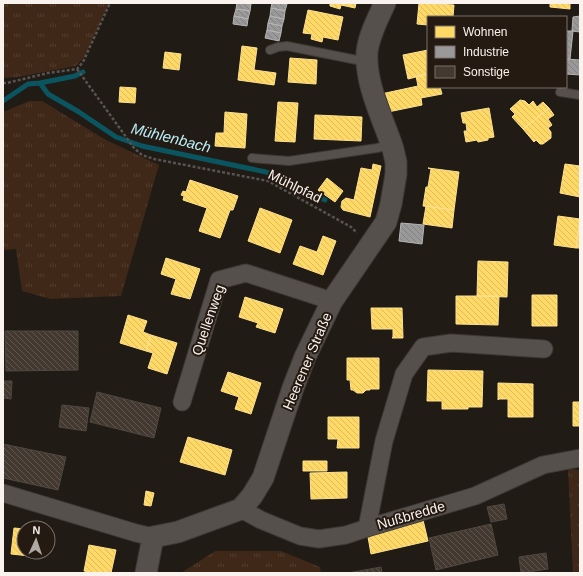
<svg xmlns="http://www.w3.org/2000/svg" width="583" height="576" font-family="Arial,sans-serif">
	<defs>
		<pattern id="grass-tufts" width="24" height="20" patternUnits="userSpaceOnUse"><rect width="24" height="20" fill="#3f2817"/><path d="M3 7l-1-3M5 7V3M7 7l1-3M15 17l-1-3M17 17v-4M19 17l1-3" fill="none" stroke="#523d2e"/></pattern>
		<pattern id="homes-back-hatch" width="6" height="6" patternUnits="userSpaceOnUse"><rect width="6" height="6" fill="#ffd966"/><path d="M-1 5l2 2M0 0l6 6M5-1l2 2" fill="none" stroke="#dbbc60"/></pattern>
		<pattern id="industry-back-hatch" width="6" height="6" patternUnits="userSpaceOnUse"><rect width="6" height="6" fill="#999"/><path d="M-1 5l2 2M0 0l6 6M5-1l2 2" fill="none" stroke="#828180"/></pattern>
		<pattern id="building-back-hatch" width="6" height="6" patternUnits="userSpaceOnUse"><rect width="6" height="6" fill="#443930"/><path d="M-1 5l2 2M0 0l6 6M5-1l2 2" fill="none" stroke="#60564e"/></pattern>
	</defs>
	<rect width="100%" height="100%" fill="#211b16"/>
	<path fill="url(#grass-tufts)" d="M3,3H109L85,56L76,66L18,77L3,78Z
		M29,101H42L106,140L159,165L121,296L51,299L22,291L16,249L3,250V111H6Z
		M568,469L580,470V573H573Z
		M215,551H281L320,567L321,573H181Z"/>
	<path fill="url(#homes-back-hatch)" stroke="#fee08e" d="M330,3H356L355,8L341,5L340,9L330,6Z
		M419,3L454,5L453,17H428V25L417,24Z
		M550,3H570V9L550,7Z
		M308,10L343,17L338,40L323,37L322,42L311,39L312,34L303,33Z
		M242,46L257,48L254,70L276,73L274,85L238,80Z
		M428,50V74L408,79L403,55Z
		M165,52L181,54L179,70L163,68Z
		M290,58L317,60L316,84L288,82Z
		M428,74V87H440L442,94L421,98L422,105L388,112L381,94L418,86L416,76Z
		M120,87L136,88L135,103L119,102Z
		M520,100L525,101L529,105L533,101L537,107L543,102L549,108L523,129L512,117L515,114L510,109Z
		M278,102L298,103L295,142L275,141Z
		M489,108L494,137L488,138V140L478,142L477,140L466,142L464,131H467L466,123H463L461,113Z
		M549,108L554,115L548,119L552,125L548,128L551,132V138L543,144H540L536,140L534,142L523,129Z
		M225,112L247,114L245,148L215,146L216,133H224Z
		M315,115L362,117L361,141L314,139Z
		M373,164L381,166L370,217L343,210L341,207L342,201L346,198L354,200L361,168L372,170Z
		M565,164L580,166V197L560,193Z
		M428,168L459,172L454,210L423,206L426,187H428L431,169Z
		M327,178L343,191L335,202L318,190Z
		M190,180L238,196L233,210H230L220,238L199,231L207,208L183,200L184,196L181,195L183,191L186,192Z
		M426,206L454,210L452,228L423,224Z
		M260,208L292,220L280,253L248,241Z
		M558,216L580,219L576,248L554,245Z
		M580,219V248H576Z
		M323,236L336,241L323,275L293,264L300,246L317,252Z
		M166,258L200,269L190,299L171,294L176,279L161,274Z
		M478,261L508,262L507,297L477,296Z
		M532,295H557V326H532Z
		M456,296H499L498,325L456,324Z
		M245,297L283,309L275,333L256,327L258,323L239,317Z
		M371,308H402L403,338H392L393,337V329H372Z
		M128,315L147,321L143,332L151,335L146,351L120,343Z
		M151,335L177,343L167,374L148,368L153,353L146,351Z
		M347,358H379V389H370V390H366L363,393H357L353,390H351L350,380H347Z
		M428,370L483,371L482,407H468V409H442V401H427Z
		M228,372L261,383L251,414L235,409L239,397L221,391Z
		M498,383L533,384V417H508V399H499L498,400Z
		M573,402H580V426H573Z
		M328,417H359V448H337L338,439H328Z
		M188,437L232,450L225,475L180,462Z
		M303,461H327V471H303Z
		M347,472V498L311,499L310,473Z
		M146,491L154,493L151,506L144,505Z
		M423,520L428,541L371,554L368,537L396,526Z
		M14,528L24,529V552H39V557L11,554Z
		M89,545L116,550L111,573H92L84,571Z"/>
	<path fill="url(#industry-back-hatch)" stroke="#b6b4b2" d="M237,3L251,4L250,11L236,9Z
		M272,3L287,4L285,11L271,8Z
		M271,8L285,11L284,19L270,16Z
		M236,9L250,11L248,19L234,16Z
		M234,16L248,19L247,26L233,24Z
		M270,16L284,19L282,26L268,23Z
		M580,16V32L572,31L573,17Z
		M268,23L282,26L281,33L267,30Z
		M267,30L281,33L279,41L265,38Z
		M566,31H573L570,59H566Z
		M566,59L580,60V75L566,74Z
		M401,223L424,225L422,244L399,241Z"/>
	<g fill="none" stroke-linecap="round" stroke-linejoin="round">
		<path stroke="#0a555f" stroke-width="5" d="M40,83L75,76L83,72
			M3,101L28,84L40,83L48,94L79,112L116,137L142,146L266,172L325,200"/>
	</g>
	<path fill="url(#building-back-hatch)" stroke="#4d4843" d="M5,331H78V370L6,371Z
		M3,381H12L11,399L3,398Z
		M97,392L161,408L154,438L90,422Z
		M62,405L89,408L86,431L59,427Z
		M3,444L66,457L58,490L3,478Z
		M504,504L507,519L491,522L487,507Z
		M491,524L498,555L436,570L429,538Z
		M546,553L548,569L521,573L519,557Z
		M381,567L382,573H348Z"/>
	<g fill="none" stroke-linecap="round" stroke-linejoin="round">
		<defs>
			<path id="service" d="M270,50L278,47L287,46L367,62
				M560,92L580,95
				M252,158L289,161L377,148L391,145"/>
			<path id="minor" d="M182,402L219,280L246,273L332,301
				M3,493L136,533L153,537
				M241,509L261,520L300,536L319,539L346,535L367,528L475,496L543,465L580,458
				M367,528L384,441L404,374L423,347L451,343L544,349"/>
			<path id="tertiary" d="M146,573L153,537L178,532L241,509L252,496L263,478L293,388L305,357L332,301L386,222L391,204L396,174V162L393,149C383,118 365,85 367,52C369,35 378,18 385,3"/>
		</defs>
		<use href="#service" stroke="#3d3935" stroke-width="10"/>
		<use href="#minor" stroke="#3d3935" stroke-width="19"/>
		<use href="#tertiary" stroke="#3d3935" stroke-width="23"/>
		<path stroke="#575350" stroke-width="2.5" stroke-dasharray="3 2" stroke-linecap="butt" d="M77,69L134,148L142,155L154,159L268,181L351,227L357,233
			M3,83H7L48,73L77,69L83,62L110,3"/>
		<use href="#service" stroke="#55504c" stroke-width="8"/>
		<use href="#minor" stroke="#55504c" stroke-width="17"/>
		<use href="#tertiary" stroke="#55504c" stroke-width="21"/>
	</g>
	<g text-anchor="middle" stroke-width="4" stroke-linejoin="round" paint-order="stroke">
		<g font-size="14" fill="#faf2ed" stroke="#251a12">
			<text transform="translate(295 186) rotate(26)" y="5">Mühlpfad</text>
			<text transform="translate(208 320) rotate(-71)" y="5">Quellenweg</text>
			<text transform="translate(307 361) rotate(-67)" y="5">Heerener Straße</text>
			<text transform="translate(411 515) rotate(-16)" y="5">Nußbredde</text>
		</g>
		<g font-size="15" font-style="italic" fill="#b5f0fb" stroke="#251a12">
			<text transform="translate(171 138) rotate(14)" y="5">Mühlenbach</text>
		</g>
	</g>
	<rect width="583" height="576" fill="none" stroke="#faf2ed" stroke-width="8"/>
	<rect x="427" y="16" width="140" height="72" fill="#251a12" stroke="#7a706a"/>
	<rect x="435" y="26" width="20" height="12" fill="#ffd966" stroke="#7a706a"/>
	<text x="463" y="36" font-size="12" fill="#faf2ed">Wohnen</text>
	<rect x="435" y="46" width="20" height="12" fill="#999999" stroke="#7a706a"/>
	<text x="463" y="56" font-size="12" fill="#faf2ed">Industrie</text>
	<rect x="435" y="66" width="20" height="12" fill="#443930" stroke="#7a706a"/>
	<text x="463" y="76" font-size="12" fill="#faf2ed">Sonstige</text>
	<g transform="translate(36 540) rotate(3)"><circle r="19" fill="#251a12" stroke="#7a706a"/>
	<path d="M0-3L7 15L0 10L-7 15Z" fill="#aea7a2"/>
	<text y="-6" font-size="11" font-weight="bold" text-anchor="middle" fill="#faf2ed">N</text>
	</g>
</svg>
